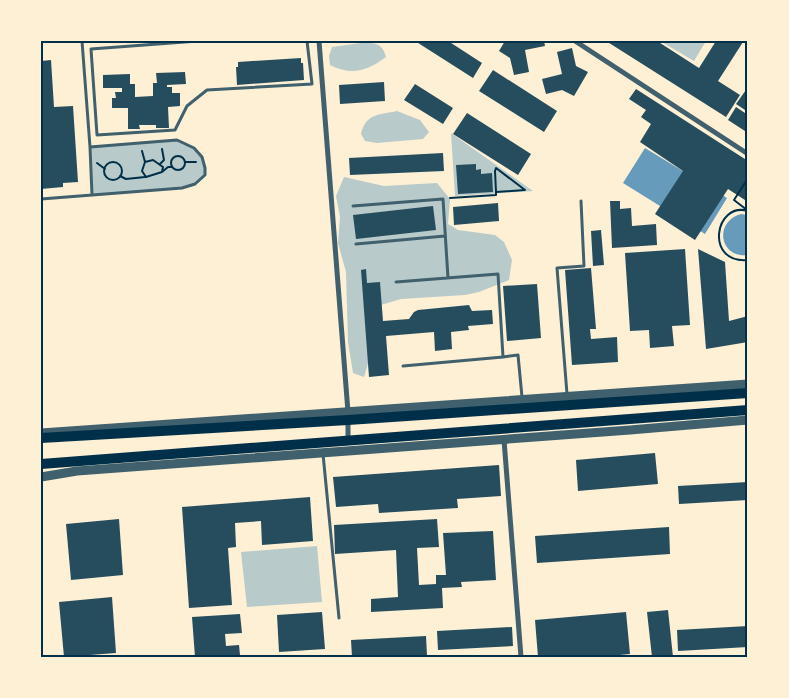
<svg xmlns="http://www.w3.org/2000/svg" width="789" height="698" font-family="'Titillium Web',sans-serif">
	<rect width="100%" height="100%" fill="#fdf0d5"/>
	<path fill="#b9caca" d="M660,41H706L694,61Z
		M361,43C374,43 382,42 386,57C367,71 352,76 330,65L329,56L332,47Z
		M397,111L420,120L429,132L423,139L377,143L365,141L361,134C366,113 379,115 397,111Z
		M451,133L533,191L455,196Z
		M177,140C199,151 202,151 205,175L195,184L182,188L92,195L90,147Z
		M344,177L384,186L437,183L450,199L448,224L458,230L495,235L504,242L512,260L509,280L479,292L465,295L401,299L374,307L372,350L364,377L353,373L348,342L346,272L338,243L340,217L336,196Z
		M317,546L322,602L247,607L241,552Z"/>
	<path fill="#669bbc" d="M645,148L727,198L705,234L623,183Z
		M741,214L748,215V255C720,259 713,222 741,214Z"/>
	<path fill="#264d5e" d="M415,41H448L482,63L473,78Z
		M505,41H544L545,46L525,50L529,72L514,75L510,58L499,51Z
		M606,41H657L699,68L716,41H741L743,42L718,81L740,95L726,117Z
		M572,48L576,66L588,72L574,96L562,90L546,94L542,79L562,74L557,52Z
		M301,58V63H303L304,80L237,85L236,67H238V62Z
		M51,60L54,107L73,106L78,182L63,183V187L41,189V61Z
		M493,70L557,111L544,132L479,91Z
		M185,72L186,84L167,85V87H172V93H180V106L168,107L169,128H156V125H139L140,129H128V108H112V98H116L115,92H122V88H103V75L130,74V84H135V97L153,96V83H157L156,73Z
		M384,82L385,101L340,104L339,85Z
		M415,84L453,108L443,124L404,100Z
		M748,87V112L736,104Z
		M636,89L748,161V202L728,189L695,240L655,214L683,171L640,142L651,124L641,117L646,110L629,99Z
		M736,107L748,115V133L728,120Z
		M467,113L531,154L518,175L453,134Z
		M443,153L444,171L350,175L349,158Z
		M476,164V170L481,169V174L492,173L493,192L458,194L456,165Z
		M610,201H620V209L631,208L632,226L656,224L657,245L612,248Z
		M498,203L499,221L454,225L453,207Z
		M433,206L436,230L356,239L353,215Z
		M601,230L604,265L593,266L591,231Z
		M685,249L690,325L672,326L674,346L650,348L649,330L630,331L625,253Z
		M698,249L725,262L729,321L748,316V342L706,349Z
		M591,268L596,329H590L591,339L617,337L618,362L572,365L565,270Z
		M366,269L367,283L380,282L383,321L409,319L414,312L418,310L469,305L472,311L492,310L493,324L468,326L469,330L451,332L452,349L435,351L434,332L386,336L389,375L369,377L361,270Z
		M537,284L541,338L507,341L503,286Z
		M655,453L658,484L578,491L576,460Z
		M499,465L501,496L457,499L458,508L379,513L378,504L336,507L333,477Z
		M748,482V500L679,504L678,486Z
		M310,497L313,541L262,545L261,521L235,523L236,547L228,548L232,605L189,608L182,507Z
		M119,519L123,575L71,580L66,524Z
		M437,519L439,547L417,548L419,585L436,584V575H446L443,533L493,531L496,580L461,582L462,587L442,588L443,608L371,612V599L398,597L396,550L335,554L334,525Z
		M669,527L670,554L537,563L535,536Z
		M112,597L116,653L64,657L59,602Z
		M668,610L673,657H652L647,612Z
		M322,612L325,649L279,652L277,615Z
		M626,612L630,654L599,657H538L535,620Z
		M240,614L242,633L225,634L226,646L239,645L240,655L195,657L192,617Z
		M748,626V647L678,651L677,630Z
		M512,627L513,646L438,650L437,631Z
		M426,636L427,655L352,657L351,640Z"/>
	<g fill="none" stroke-linecap="round" stroke-linejoin="round">
		<path stroke="#003049" stroke-width="2" d="M142,151L145,162L142,171L146,177L162,172L163,167L153,160L145,162
			M171 163a7 7 0 1 1 14 0a7 7 0 1 1-14 0Z
			M186,162H196
			M104 171a9 9 0 1 1 18 0a9 9 0 1 1-18 0Z
			M97,163L105,169
			M160,164L164,160L162,149
			M162,172L168,167H172
			M120,176L126,179L145,177
			M450,198L496,195V192L495,171L496,168L525,190L496,192
			M747,210L734,200L748,178
			M748,211C715,201 704,264 748,260"/>
		<path stroke="#3f606c" stroke-width="3" d="M198,41L91,49L97,135L175,130L187,106L207,90L312,84L307,41
			M90,147L92,195
			M41,199L182,188L195,184L205,175V168L202,157L194,148L177,140L90,147L82,41
			M353,206L443,199L448,278
			M356,244L445,236
			M396,282L498,274L503,357L518,355L522,397
			M403,366L503,357
			M567,394L557,268L584,266L581,201
			M323,454L339,618"/>
		<path stroke="#3f606c" stroke-width="5" d="M319,41L348,412V440
			M575,41L748,154
			M504,440L521,657"/>
		<path stroke="#3f606c" stroke-width="9" d="M41,433L748,384
			M41,477L77,471L630,430L748,420"/>
		<path stroke="#003049" stroke-width="10" d="M41,438L348,420L748,393
			M41,464L748,410"/>
	</g>
	<rect width="789" height="698" fill="none" stroke="#fdf0d5" stroke-width="85"/>
	<rect x="42" y="42" width="704" height="614" fill="none" stroke="#003049" stroke-width="2"/>
</svg>
